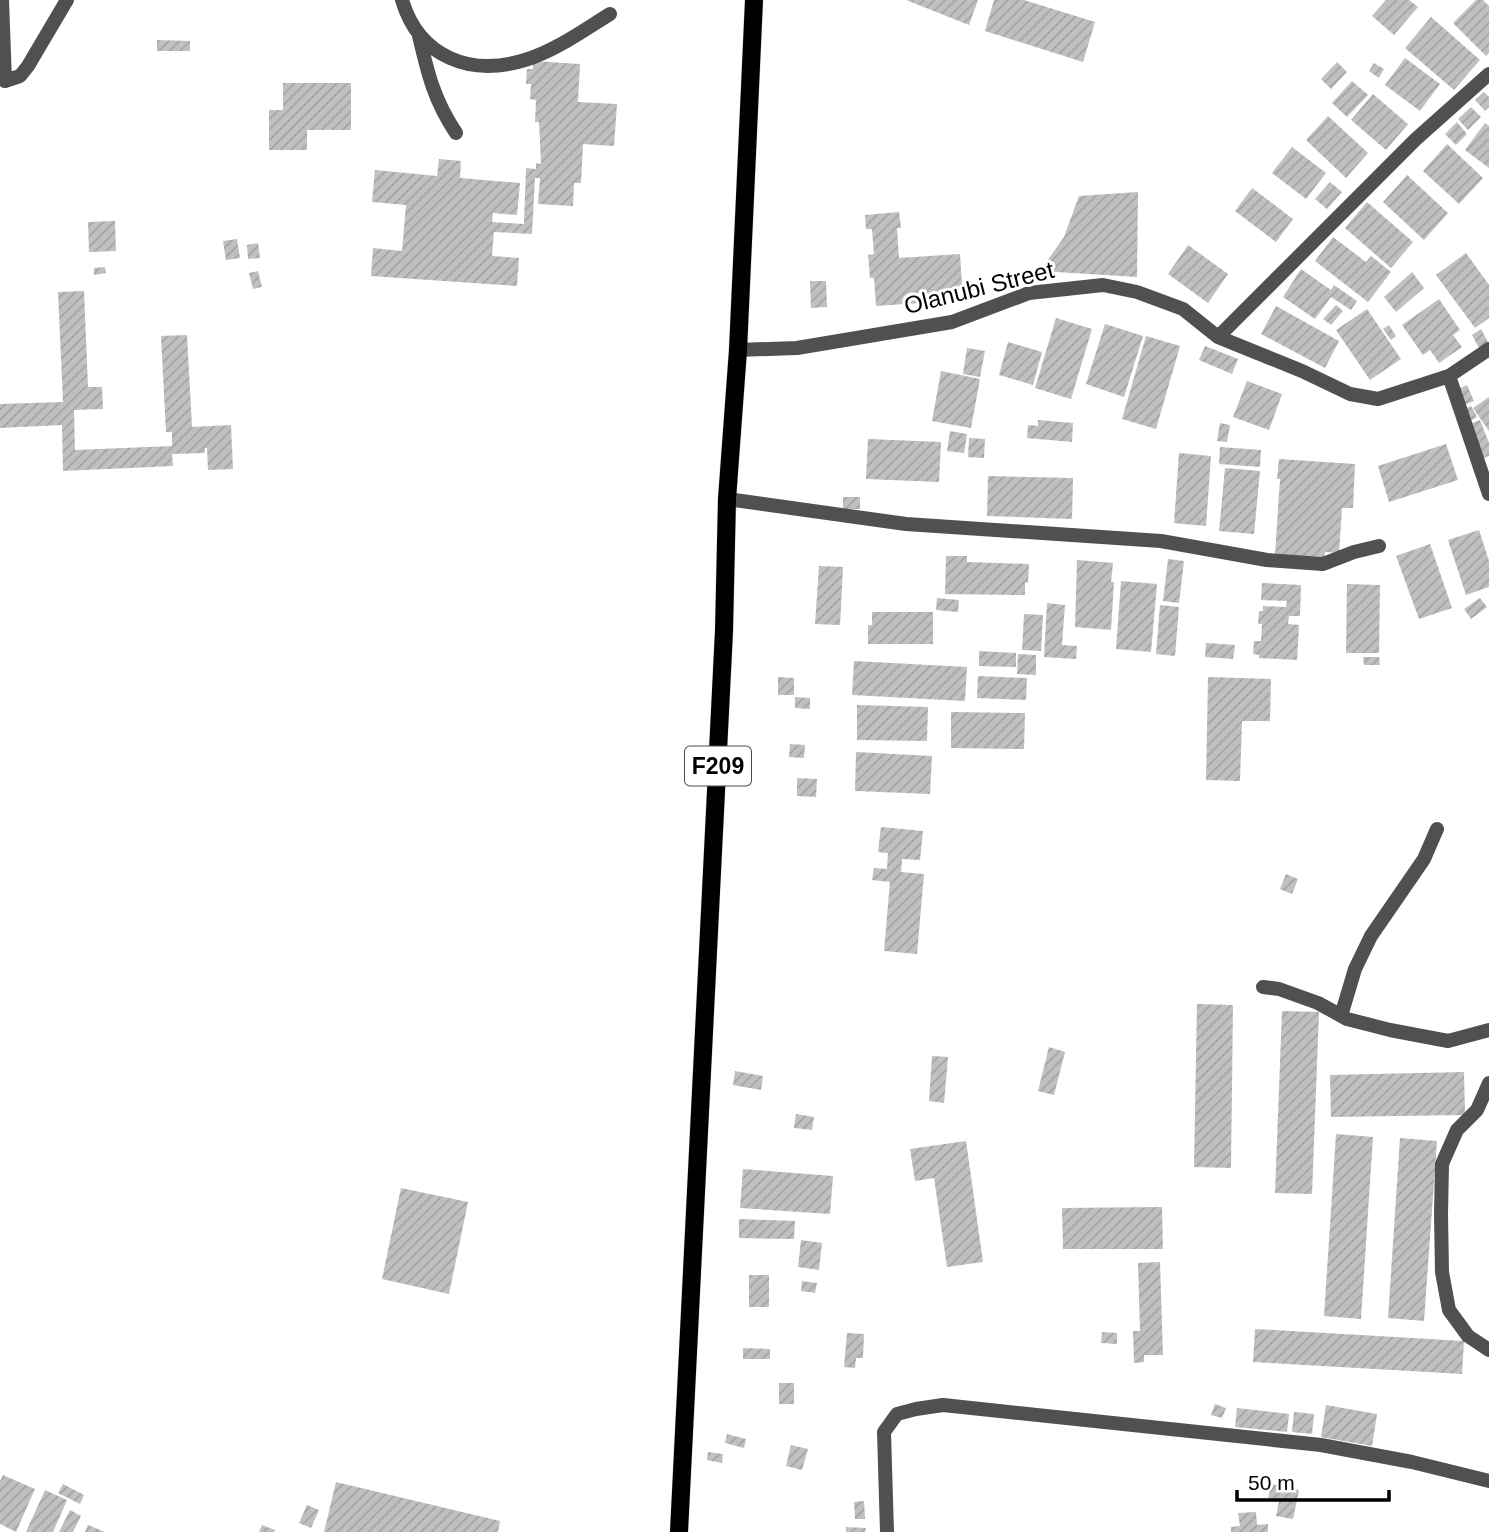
<svg xmlns="http://www.w3.org/2000/svg" width="1489" height="1532" font-family="Arial,sans-serif">
	<defs>
		<pattern id="building-hatch" width="6" height="6" patternUnits="userSpaceOnUse" patternTransform="scale(1.75)"><rect width="6" height="6" fill="#c0c0c0"/><path d="M-1 1l2-2M0 6l6-6M5 7l2-2" fill="none" stroke="#a3a3a3"/></pattern>
	</defs>
	<rect width="100%" height="100%" fill="#fff"/>
	<path fill="url(#building-hatch)" d="M906,0H978L969,25Z
		M994,0H1024L1095,22L1083,62L985,31Z
		M1386,0H1409L1418,7L1394,35L1372,16Z
		M1476,0H1483L1489,6V53L1486,56L1453,23Z
		M1431,17L1480,60L1454,90L1405,48Z
		M157,40L190,41V51H157Z
		M1405,58L1440,84L1420,111L1385,85Z
		M533,61L580,64L578,102L617,104L614,146L583,144L581,183H574L573,206L538,204L540,178H535L532,234L494,232L492,256L519,258L517,286L371,276L373,248L402,251L406,205L372,202L375,170L437,176L439,159L461,161L460,178L520,183L517,215L493,213L492,222L524,224L526,168L536,169V163L541,164L539,122H535L536,100L530,99L531,84H526L527,69H533Z
		M1337,62L1347,72L1331,89L1321,79Z
		M1374,63L1384,69L1379,78L1369,71Z
		M1352,81L1368,95L1347,117L1332,103Z
		M283,83H351V130H307V150H269V110H283Z
		M1484,92L1489,97V107L1485,111L1475,100Z
		M1373,94L1408,124L1386,150L1351,120Z
		M1471,107L1481,117L1468,130L1458,119Z
		M1328,116L1368,153L1346,178L1306,140Z
		M1457,122L1467,134L1456,145L1445,134Z
		M1485,123L1489,126V168L1465,150Z
		M1447,144L1483,178L1459,204L1423,171Z
		M1292,147L1326,173L1306,199L1272,173Z
		M1407,175L1448,213L1424,240L1383,202Z
		M1330,182L1342,192L1327,209L1315,199Z
		M1252,188L1293,219L1276,242L1235,211Z
		M1138,192L1137,277L1040,271L1064,237L1079,196Z
		M1367,202L1413,242L1391,268L1345,228Z
		M899,212L901,228H897L899,258L960,254L963,300L876,306L874,278H870L868,255L874,254L872,229H866L865,215Z
		M115,221L116,251L89,252L88,222Z
		M1333,237L1366,262L1371,256L1391,272L1368,302L1315,261Z
		M237,239L240,258L226,260L223,241Z
		M258,243L260,258L248,259L247,245Z
		M1188,245L1228,274L1208,303L1168,274Z
		M1466,253L1489,285V318L1475,328L1436,275Z
		M105,267L106,273L94,275V268Z
		M1301,269L1331,290L1334,285L1357,301L1351,310L1331,297L1315,319L1283,297Z
		M258,271L262,287L253,289L249,273Z
		M1412,272L1424,288L1396,312L1384,297Z
		M810,281H826L827,307L811,308Z
		M84,291L88,387H102L103,409L74,410L75,450L172,446V432H166L161,336L187,335L192,427L231,425L233,469L208,470L207,448H205V453L172,454L173,466L63,471L62,425L0,428V404L63,402L58,292Z
		M1439,299L1460,330L1453,335L1462,347L1439,363L1430,350L1423,355L1402,325Z
		M1336,305L1343,311L1331,325L1323,319Z
		M1276,306L1339,341L1325,368L1261,334Z
		M1367,309L1401,359L1370,380L1336,330Z
		M1056,318L1092,329L1071,399L1035,388Z
		M1105,324L1143,336L1124,397L1086,384Z
		M1389,325L1396,336L1391,340L1383,329Z
		M1481,329L1488,342L1479,348L1472,335Z
		M1146,336L1180,346L1156,429L1122,419Z
		M1008,342L1042,352L1033,385L999,375Z
		M1205,346L1238,359L1232,374L1199,360Z
		M967,348L985,351L980,377L963,374Z
		M941,371L980,379L971,428L932,421Z
		M1247,381L1282,394L1269,430L1233,417Z
		M1467,385L1474,401L1464,405L1456,390Z
		M1489,397V431L1473,408Z
		M1471,406L1477,417L1470,421L1464,409Z
		M1038,420L1073,423L1072,442L1027,438L1028,425L1038,426Z
		M1480,420L1489,443V456L1480,459L1467,425Z
		M1220,423L1230,425L1227,442L1217,441Z
		M950,431L967,434L964,453L947,451Z
		M969,438L985,439L984,458L968,457Z
		M868,439L941,442L939,482L866,479Z
		M1446,444L1458,480L1389,502L1378,466Z
		M1220,447L1261,450L1260,467L1219,464Z
		M1179,453L1211,456L1206,526L1174,523Z
		M1279,459L1355,464L1353,508H1342L1339,553L1325,552L1324,557L1311,556L1310,560L1275,555L1280,479H1277Z
		M1225,468L1260,471L1254,534L1219,531Z
		M988,476L1073,478L1072,519L987,516Z
		M843,497H860V509H843Z
		M1479,530L1489,561V587L1466,595L1448,540Z
		M1430,544L1452,608L1419,619L1396,556Z
		M946,556H967V562L1029,564L1028,583L1025,582V595L945,594Z
		M1168,559L1184,561L1179,603L1163,601Z
		M1077,560L1113,563L1111,582H1114L1111,630L1075,627Z
		M819,566L843,567L840,625L815,624Z
		M1121,581L1157,584L1151,652L1116,649Z
		M1262,583L1301,585L1300,616H1289L1288,624L1299,625L1297,660L1259,658V655L1253,654L1254,641H1261L1262,624H1258L1259,611H1263V606L1286,607L1287,601L1261,600Z
		M1347,584L1380,585L1379,653H1346Z
		M937,598L959,600L958,612L936,610Z
		M1480,598L1487,607L1471,619L1464,609Z
		M1047,603L1065,605L1062,645L1077,646L1076,659L1044,657Z
		M1160,605L1179,607L1175,656L1156,654Z
		M872,612H933V644H868V625H872Z
		M1024,614L1043,615L1041,651L1022,650Z
		M1206,643L1235,645L1233,659L1205,657Z
		M979,651L1016,653V667L979,666Z
		M1018,654L1036,655V675L1017,674Z
		M1363,657H1379L1380,665H1364Z
		M854,661L967,667L965,701L852,695Z
		M978,676L1027,678L1026,700L977,698Z
		M778,677L794,678V695H778Z
		M1208,677L1271,679L1270,721H1242L1240,781L1206,780Z
		M795,697L810,698V709L795,708Z
		M857,705L928,707L927,741L857,740Z
		M951,712L1025,713L1024,749L951,748Z
		M790,744L805,745L804,758L789,757Z
		M856,752L932,756L930,794L855,791Z
		M797,778L817,779L816,797L797,796Z
		M881,827L923,831L920,860L902,859L901,872L924,874L917,954L884,951L890,882L872,880L874,868L887,869L888,853L878,852Z
		M1286,874L1298,879L1292,894L1280,889Z
		M1197,1004L1233,1005L1231,1168L1194,1167Z
		M1282,1011L1319,1012L1312,1194L1275,1193Z
		M1049,1047L1065,1052L1054,1095L1038,1091Z
		M932,1056L948,1057L944,1103L929,1101Z
		M735,1071L763,1076L761,1090L733,1085Z
		M1464,1072L1465,1115L1331,1117L1330,1075Z
		M796,1114L814,1117L812,1130L794,1128Z
		M1336,1134L1373,1137L1361,1319L1324,1316Z
		M1400,1138L1437,1141L1424,1321L1388,1318Z
		M966,1141L983,1262L947,1267L934,1178L915,1181L910,1149Z
		M743,1169L833,1176L830,1214L740,1208Z
		M401,1188L468,1202L449,1294L382,1279Z
		M1162,1207L1163,1249H1063L1062,1208Z
		M739,1219L795,1221L794,1239L739,1238Z
		M801,1240L822,1243L819,1270L798,1267Z
		M1160,1262L1163,1355H1144V1362L1134,1363L1133,1331H1140L1138,1263Z
		M749,1275H769V1307H749Z
		M802,1281L817,1283L815,1293L801,1291Z
		M1255,1329L1464,1341L1462,1374L1253,1362Z
		M1102,1332L1117,1333V1344L1101,1343Z
		M847,1333L864,1334L863,1358H856L855,1368L844,1367Z
		M743,1348L770,1349V1359H743Z
		M779,1383H794V1404H779Z
		M1215,1404L1226,1408L1222,1418L1211,1415Z
		M1326,1405L1377,1414L1372,1446L1321,1437Z
		M1237,1408L1289,1414L1287,1432L1235,1427Z
		M1294,1412L1314,1414L1312,1434L1292,1432Z
		M727,1434L746,1439L744,1448L725,1443Z
		M791,1445L808,1449L802,1470L786,1466Z
		M708,1452L723,1454L722,1463L707,1460Z
		M3,1475L35,1489L16,1532L0,1524V1481Z
		M336,1482L500,1521L498,1532H324Z
		M63,1484L84,1495L80,1504L58,1493Z
		M1271,1484L1299,1490L1293,1519L1276,1516L1279,1501L1268,1499Z
		M45,1490L67,1500L53,1532H26Z
		M864,1501L865,1519H855L854,1502Z
		M307,1505L319,1510L311,1528L299,1523Z
		M70,1510L81,1516L73,1532H59Z
		M1256,1512L1257,1525L1268,1524V1532H1231V1527L1240,1526L1238,1513Z
		M88,1525L105,1532H85Z
		M262,1525L275,1530L274,1532H259Z
		M846,1527L866,1528L865,1532H846Z"/>
	<g fill="none" stroke-linecap="round" stroke-linejoin="round">
		<defs>
			<path id="primary" d="M679,1532L724,631L727,499L738,350L754,0"/>
		</defs>
		<use href="#primary" stroke="#dbdbdb" stroke-width="19"/>
		<path stroke="#505050" stroke-width="14" d="M2,0L5,81L20,76L28,66L67,0
			M402,0C419,57 470,77 525,60C555,51 584,30 610,14
			M419,36C428,74 434,100 456,133
			M1218,337L1416,139L1489,74
			M738,350L797,348L952,322L1029,293L1103,285L1137,292L1183,309L1218,337L1302,371L1350,394L1378,399L1449,376L1489,349
			M1449,376L1489,494
			M727,499L906,524L1161,541L1267,560L1323,564L1354,552L1379,546
			M1263,987L1279,989L1318,1003L1347,1019L1390,1030L1448,1041L1489,1030
			M1341,1016L1355,969L1371,936L1424,859L1437,829
			M1489,1083L1477,1110L1457,1130L1442,1164L1441,1214L1442,1272L1449,1310L1468,1336L1489,1350
			M887,1532L884,1432L897,1414L916,1409L943,1405L1321,1445L1412,1462L1489,1481"/>
		<use href="#primary" stroke="#000" stroke-width="18"/>
	</g>
	<g text-anchor="middle" stroke-width="6" stroke-linejoin="round" paint-order="stroke">
		<rect fill="#fff" stroke="#4c4c4c" stroke-width="2" x="685" y="746.5" width="66" height="39" rx="5"/>
		<g font-size="23" font-weight="bold" fill="#000">
			<text x="718" y="774">F209</text>
		</g>
		<g font-size="24" fill="#000" stroke="#fff">
			<text transform="translate(979 288) rotate(-14)" y="8">Olanubi Street</text>
		</g>
	</g>
	<path d="M1237 1490v10h152v-10" fill="none" stroke="#000000" stroke-width="3.5"/>
	<text x="1248" y="1490" font-size="21" fill="#000000" stroke="#ffffff" stroke-width="5" paint-order="stroke">50 m</text>
</svg>
